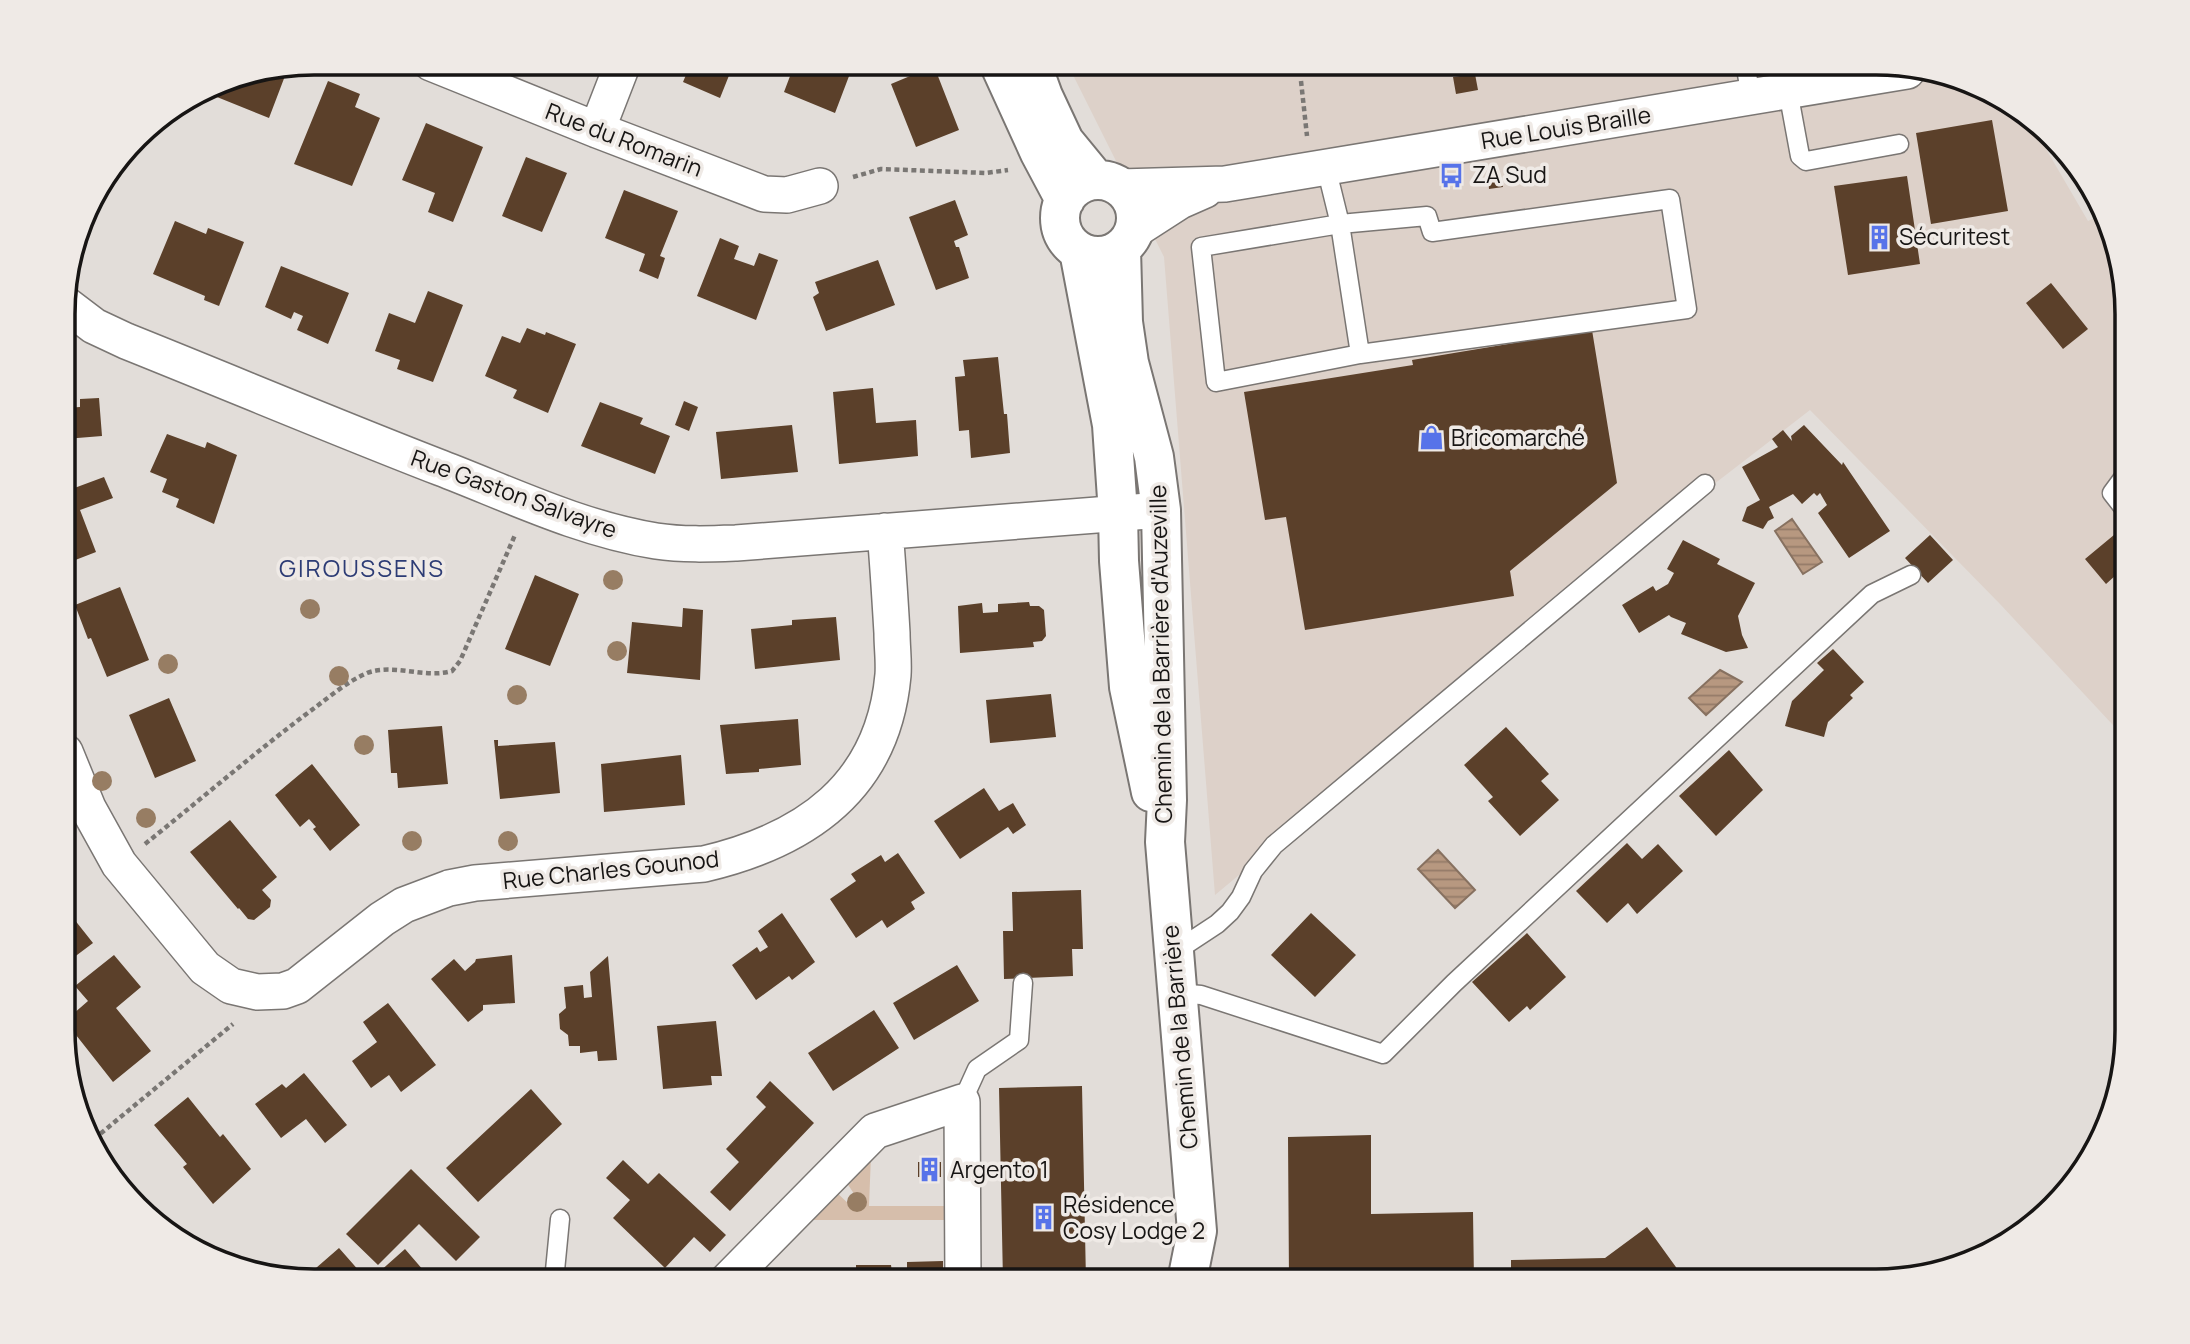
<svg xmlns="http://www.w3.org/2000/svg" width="2190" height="1344" font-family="Manrope,sans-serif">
	<defs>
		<pattern id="water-rules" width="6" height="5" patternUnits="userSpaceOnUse" patternTransform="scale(1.75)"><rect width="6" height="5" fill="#b79880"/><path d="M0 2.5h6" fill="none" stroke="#947b68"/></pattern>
	</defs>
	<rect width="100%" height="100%" fill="#e2ddd9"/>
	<path fill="#ddd1c9" d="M1067,63H1876L2002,97L2035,130L2088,221L2101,215L2126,297V739L2000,604L1810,410L1622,555L1215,895L1164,257Z"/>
	<path fill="#d6beab" d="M871,1155L869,1206H950L948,1220H802L833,1189L853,1208L862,1206L843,1177Z"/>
	<path fill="url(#water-rules)" stroke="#877160" stroke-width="2" d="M1792,519L1822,562L1803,574L1775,531Z
		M1720,670L1742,682L1706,715L1689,698Z
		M1438,850L1475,890L1455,908L1418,869Z"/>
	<path fill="#5b402a" d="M691,63H734L720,98L683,82Z
		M795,63H854L835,113L784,92Z
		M934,66L959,130L916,147L891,84Z
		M288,68L269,118L212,95L218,82Z
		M1475,74L1478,90L1456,94L1453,77Z
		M328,81L360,94L355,107L380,118L352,186L294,164Z
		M1992,120L2008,211L1931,224L1916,133Z
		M426,123L483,147L453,222L428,212L435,193L402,180Z
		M526,157L567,173L542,232L502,216Z
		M1501,176L1503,187L1489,189L1488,178Z
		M1907,176L1920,264L1848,275L1834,186Z
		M624,190L678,211L660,256L665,258L658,279L639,271L645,254L605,238Z
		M955,200L968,235L954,241L956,247H959L969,278L936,290L909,217Z
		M175,221L206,234L208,228L244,242L219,306L204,300L205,296L153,274Z
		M720,238L739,246L734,259L754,266L759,253L778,260L756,320L697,296Z
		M878,260L895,305L826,331L813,297L819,293L815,282Z
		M281,266L349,293L328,344L297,330L303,316L294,312L291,319L265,307Z
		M2051,283L2088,329L2063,349L2026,303Z
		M428,291L463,305L433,382L397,369L400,360L375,351L389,313L415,323Z
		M527,328L545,335L546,332L576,344L548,413L513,398L517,390L485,376L502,336L520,343Z
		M1592,330L1617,483L1510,571L1514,596L1305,630L1286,517L1265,520L1244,392L1413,365L1412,360Z
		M998,357L1004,414H1007L1010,453L971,458L969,430L959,431L955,377L965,376L963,360Z
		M873,388L876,423L916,420L918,456L839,464L833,392Z
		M99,398L102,436L65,439V408L80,407V399Z
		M684,401L698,407L689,431L675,425Z
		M600,402L643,418L640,424L670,436L655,474L581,446Z
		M792,425L798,472L721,479L716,432Z
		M1804,425L1842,465L1843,462L1890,531L1849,558L1818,513L1827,505L1820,493L1817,496L1814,493L1802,504L1793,494L1769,507L1774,518L1768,521L1763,529L1742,521L1747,507L1760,500L1742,467L1778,447L1772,439L1783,430L1792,441L1791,436Z
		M167,434L205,448L207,442L237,455L214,524L176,507L179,499L162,492L167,479L150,472Z
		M104,477L113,498L80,510L96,552L65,564V501L72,498L69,490Z
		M2126,525V566L2106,584L2085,559Z
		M1930,535L1953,560L1928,583L1905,558Z
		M1683,540L1720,559L1717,564L1755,583L1738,616L1742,635L1748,648L1726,652L1681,634L1686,623L1671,617L1669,615L1639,633L1622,605L1653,586L1656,591L1668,584L1674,573L1667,569Z
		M535,575L579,594L550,666L505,649Z
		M120,587L149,660L107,677L91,638L88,639L75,605Z
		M1029,602L1030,606H1039L1044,610L1046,636L1042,641L1033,642L1034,647L960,653L958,606L982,603L983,613L998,612V604Z
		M683,608L703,610L700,680L627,673L632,622L682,627Z
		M836,617L840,660L755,669L751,629L792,625V620Z
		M1833,649L1864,682L1850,695L1853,698L1828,722L1824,737L1785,726L1792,701L1824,670L1817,663Z
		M1051,694L1056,737L990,743L986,700Z
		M169,698L196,761L155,778L129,715Z
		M798,719L801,765L759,769V772L726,774L720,725Z
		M442,726L448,784L398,788L397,773H391L388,730Z
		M1506,727L1549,774L1541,781L1559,800L1520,836L1488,801L1493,797L1464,765Z
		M494,740H498V746L555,742L560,793L500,799Z
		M1729,750L1763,790L1716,836L1679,796Z
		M681,755L685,805L604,812L601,764Z
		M312,764L360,825L330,851L313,829L316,827L309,819L300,827L275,795Z
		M984,788L999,811L1013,803L1026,825L1013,834L1008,827L960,859L934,821Z
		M230,820L277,877L262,890L271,900L270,907L254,920L248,919L239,908L238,909L190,852Z
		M1627,843L1642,859L1658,844L1683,871L1637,914L1628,903L1607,923L1576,891Z
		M898,853L925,893L911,902L915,909L887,928L882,920L856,938L830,899L856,881L851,874L881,855L885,862Z
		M1081,890L1083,949H1072L1073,976L1004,979L1003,931H1013L1012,892Z
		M782,913L815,962L792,980L789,976L756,1000L732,965L757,947L760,952L768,947L758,931Z
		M1311,913L1356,955L1315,997L1271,955Z
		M65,917L69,923L74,919L93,943L65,964Z
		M1527,933L1566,977L1530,1010L1527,1006L1509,1022L1472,982Z
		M114,955L141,987L116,1008L151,1051L113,1082L65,1021L88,1001L75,986Z
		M512,955L515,1003L483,1005V1010L468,1022L431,979L454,959L465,971L475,962L476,959Z
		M608,956L617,1060L598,1061L597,1051L580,1053V1046H569L568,1035L560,1029L559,1014L566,1008L564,987L583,985L584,998L592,997L590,972Z
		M957,965L979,1001L914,1040L893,1003Z
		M388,1003L436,1065L401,1092L389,1075L371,1088L352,1061L377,1042L363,1022Z
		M874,1010L899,1048L833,1091L808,1053Z
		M716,1021L722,1076H711L712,1085L663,1089L657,1026Z
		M304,1073L347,1125L325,1143L306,1119L281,1138L255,1104L282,1084L286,1088Z
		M770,1081L814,1123L730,1211L710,1192L739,1162L726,1149L766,1107L756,1097Z
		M1082,1086L1086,1281H1003L999,1088Z
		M531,1089L562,1124L478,1202L446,1168Z
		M188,1097L220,1137L223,1134L251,1169L213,1204L183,1167L187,1164L154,1125Z
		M1371,1135V1214L1473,1212L1474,1281H1289L1288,1137Z
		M623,1160L648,1184L659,1173L726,1235L710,1252L694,1237L665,1268L613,1218L630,1200L606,1178Z
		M918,1162H941V1177H918Z
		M411,1169L480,1237L456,1261L419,1224L378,1265L346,1234Z
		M1647,1227L1686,1281H1511V1260L1605,1258Z
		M339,1248L368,1281H327L316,1268Z
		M405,1249L430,1278L426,1281H369Z
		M943,1261V1281H852L856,1279V1265H891L892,1272L907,1269V1262Z
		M831,1268L836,1281H801L799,1273Z"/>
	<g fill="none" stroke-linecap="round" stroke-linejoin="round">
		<defs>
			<path id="lane" d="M1745,63L1751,97
				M1788,91L1800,156L1806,161L1899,144
				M1326,167L1340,224L1360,354
				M1670,199L1687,309L1360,354L1216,382L1201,247L1340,224L1427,216L1432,232Z
				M2126,474L2112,493L2126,511
				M1173,953L1217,924L1230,912L1241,897L1253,871L1274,845L1705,484
				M1177,993L1201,995L1383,1054L1454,983L1872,594L1911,575
				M962,1102L977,1069L1019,1040L1023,983
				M554,1281L560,1219"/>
			<path id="street" d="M431,63L597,130L764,194L787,195L820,186
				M597,130L623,63
				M1120,187L1225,184L1907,71
				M1135,230L1180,201L1205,190
				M65,304L94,326L126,341C231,383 335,427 441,468C511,495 581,529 656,541C683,545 709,544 736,543L1161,510
				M65,752L88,808L119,864L205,968L231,986L257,992L283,991L297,986L382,919L404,905L449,888L475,883L704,864C806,840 883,787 893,675C894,661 892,647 892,633C890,599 888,565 885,531
				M727,1281L875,1131L962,1102L963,1281"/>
			<path id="secondary" d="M999,63L1040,153L1065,200
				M1031,63L1043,96L1064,141L1096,180
				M1060 218a38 38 0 1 1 76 0a38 38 0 1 1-76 0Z
				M1121,249L1123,322L1129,363L1154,457L1161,510L1167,800L1165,842L1197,1231L1187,1281
				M1079,251L1112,425L1118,513L1119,561L1129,687L1151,792"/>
		</defs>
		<use href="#lane" stroke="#7a7673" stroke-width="21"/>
		<use href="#street" stroke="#7a7673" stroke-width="38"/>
		<use href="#secondary" stroke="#7a7673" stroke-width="42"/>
		<path stroke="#7a7774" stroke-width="4.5" stroke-dasharray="5 3.5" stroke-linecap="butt" d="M1301,81L1307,136
			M853,177L881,169L986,173L1008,170
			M145,844C200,800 253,754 309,712C327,699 346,682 367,673C394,663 424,679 452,671L460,661L515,535
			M94,1139L233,1024"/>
		<use href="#lane" stroke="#fff" stroke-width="18"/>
		<use href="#street" stroke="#fff" stroke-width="35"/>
		<use href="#secondary" stroke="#fff" stroke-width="38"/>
	</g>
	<g fill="#977d63">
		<circle cx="613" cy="580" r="10"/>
		<circle cx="310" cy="609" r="10"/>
		<circle cx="617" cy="651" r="10"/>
		<circle cx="168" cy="664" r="10"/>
		<circle cx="339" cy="676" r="10"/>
		<circle cx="517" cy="695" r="10"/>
		<circle cx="364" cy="745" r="10"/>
		<circle cx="102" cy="781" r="10"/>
		<circle cx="146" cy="818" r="10"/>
		<circle cx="412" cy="841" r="10"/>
		<circle cx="508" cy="841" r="10"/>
		<circle cx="857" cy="1202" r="10"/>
	</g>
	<defs>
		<symbol id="bus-bare" viewBox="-9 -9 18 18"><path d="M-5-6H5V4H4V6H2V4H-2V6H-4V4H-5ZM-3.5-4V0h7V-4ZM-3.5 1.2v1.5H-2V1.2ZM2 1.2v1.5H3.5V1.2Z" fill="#5773e9" stroke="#efeae6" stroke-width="2.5" paint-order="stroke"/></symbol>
		<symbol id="building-bare" viewBox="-9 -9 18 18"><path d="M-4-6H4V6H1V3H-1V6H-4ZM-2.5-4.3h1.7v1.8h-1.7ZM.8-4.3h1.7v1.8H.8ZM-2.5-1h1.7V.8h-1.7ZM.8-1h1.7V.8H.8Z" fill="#5773e9" stroke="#efeae6" stroke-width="2.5" paint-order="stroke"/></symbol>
		<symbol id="shop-bare" viewBox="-9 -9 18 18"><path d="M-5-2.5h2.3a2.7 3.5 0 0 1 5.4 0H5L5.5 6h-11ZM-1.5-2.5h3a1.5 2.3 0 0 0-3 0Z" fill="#5773e9" stroke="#efeae6" stroke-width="2.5" paint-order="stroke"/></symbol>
	</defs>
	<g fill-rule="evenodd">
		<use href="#bus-bare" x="1434" y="158" width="35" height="35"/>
		<use href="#building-bare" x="1862" y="220" width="35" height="35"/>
		<use href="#shop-bare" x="1414" y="420" width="35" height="35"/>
		<use href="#building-bare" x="912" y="1152" width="35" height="35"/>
		<use href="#building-bare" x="1026" y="1200" width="35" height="35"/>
	</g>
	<g text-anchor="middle" stroke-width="7" stroke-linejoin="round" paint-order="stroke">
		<g font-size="23" fill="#171514" stroke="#efeae6">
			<text transform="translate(1566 128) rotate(-9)" y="8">Rue Louis Braille</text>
			<text transform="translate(624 140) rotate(21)" y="8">Rue du Romarin</text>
			<text transform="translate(514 494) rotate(20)" y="8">Rue Gaston Salvayre</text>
			<text transform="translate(1161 654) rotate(-91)" y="8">Chemin de la Barrière d'Auzeville</text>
			<text transform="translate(611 870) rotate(-6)" y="8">Rue Charles Gounod</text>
			<text transform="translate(1180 1037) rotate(-95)" y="8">Chemin de la Barrière</text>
		</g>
		<g font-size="23" fill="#171514" stroke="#efeae6" text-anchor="start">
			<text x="1472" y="183">ZA Sud</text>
			<text x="1899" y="245">Sécuritest</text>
			<text x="1451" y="446">Bricomarché</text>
			<text x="950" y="1178">Argento 1</text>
			<text x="1063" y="1213">Résidence<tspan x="1063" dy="26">Cosy Lodge 2</tspan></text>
		</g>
		<g font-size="24" letter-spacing="2" fill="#2d3c75" stroke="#efeae6">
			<text x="362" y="577">GIROUSSENS</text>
		</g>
	</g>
	<path d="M0 0H2190V1344H0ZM314 75H1876A239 239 0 0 1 2115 314V1030A239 239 0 0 1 1876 1269H314A239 239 0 0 1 75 1030V314A239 239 0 0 1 314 75Z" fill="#efeae6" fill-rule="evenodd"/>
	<path fill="none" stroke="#171514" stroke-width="3.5" d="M314 75H1876A239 239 0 0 1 2115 314V1030A239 239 0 0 1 1876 1269H314A239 239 0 0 1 75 1030V314A239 239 0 0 1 314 75Z"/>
</svg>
